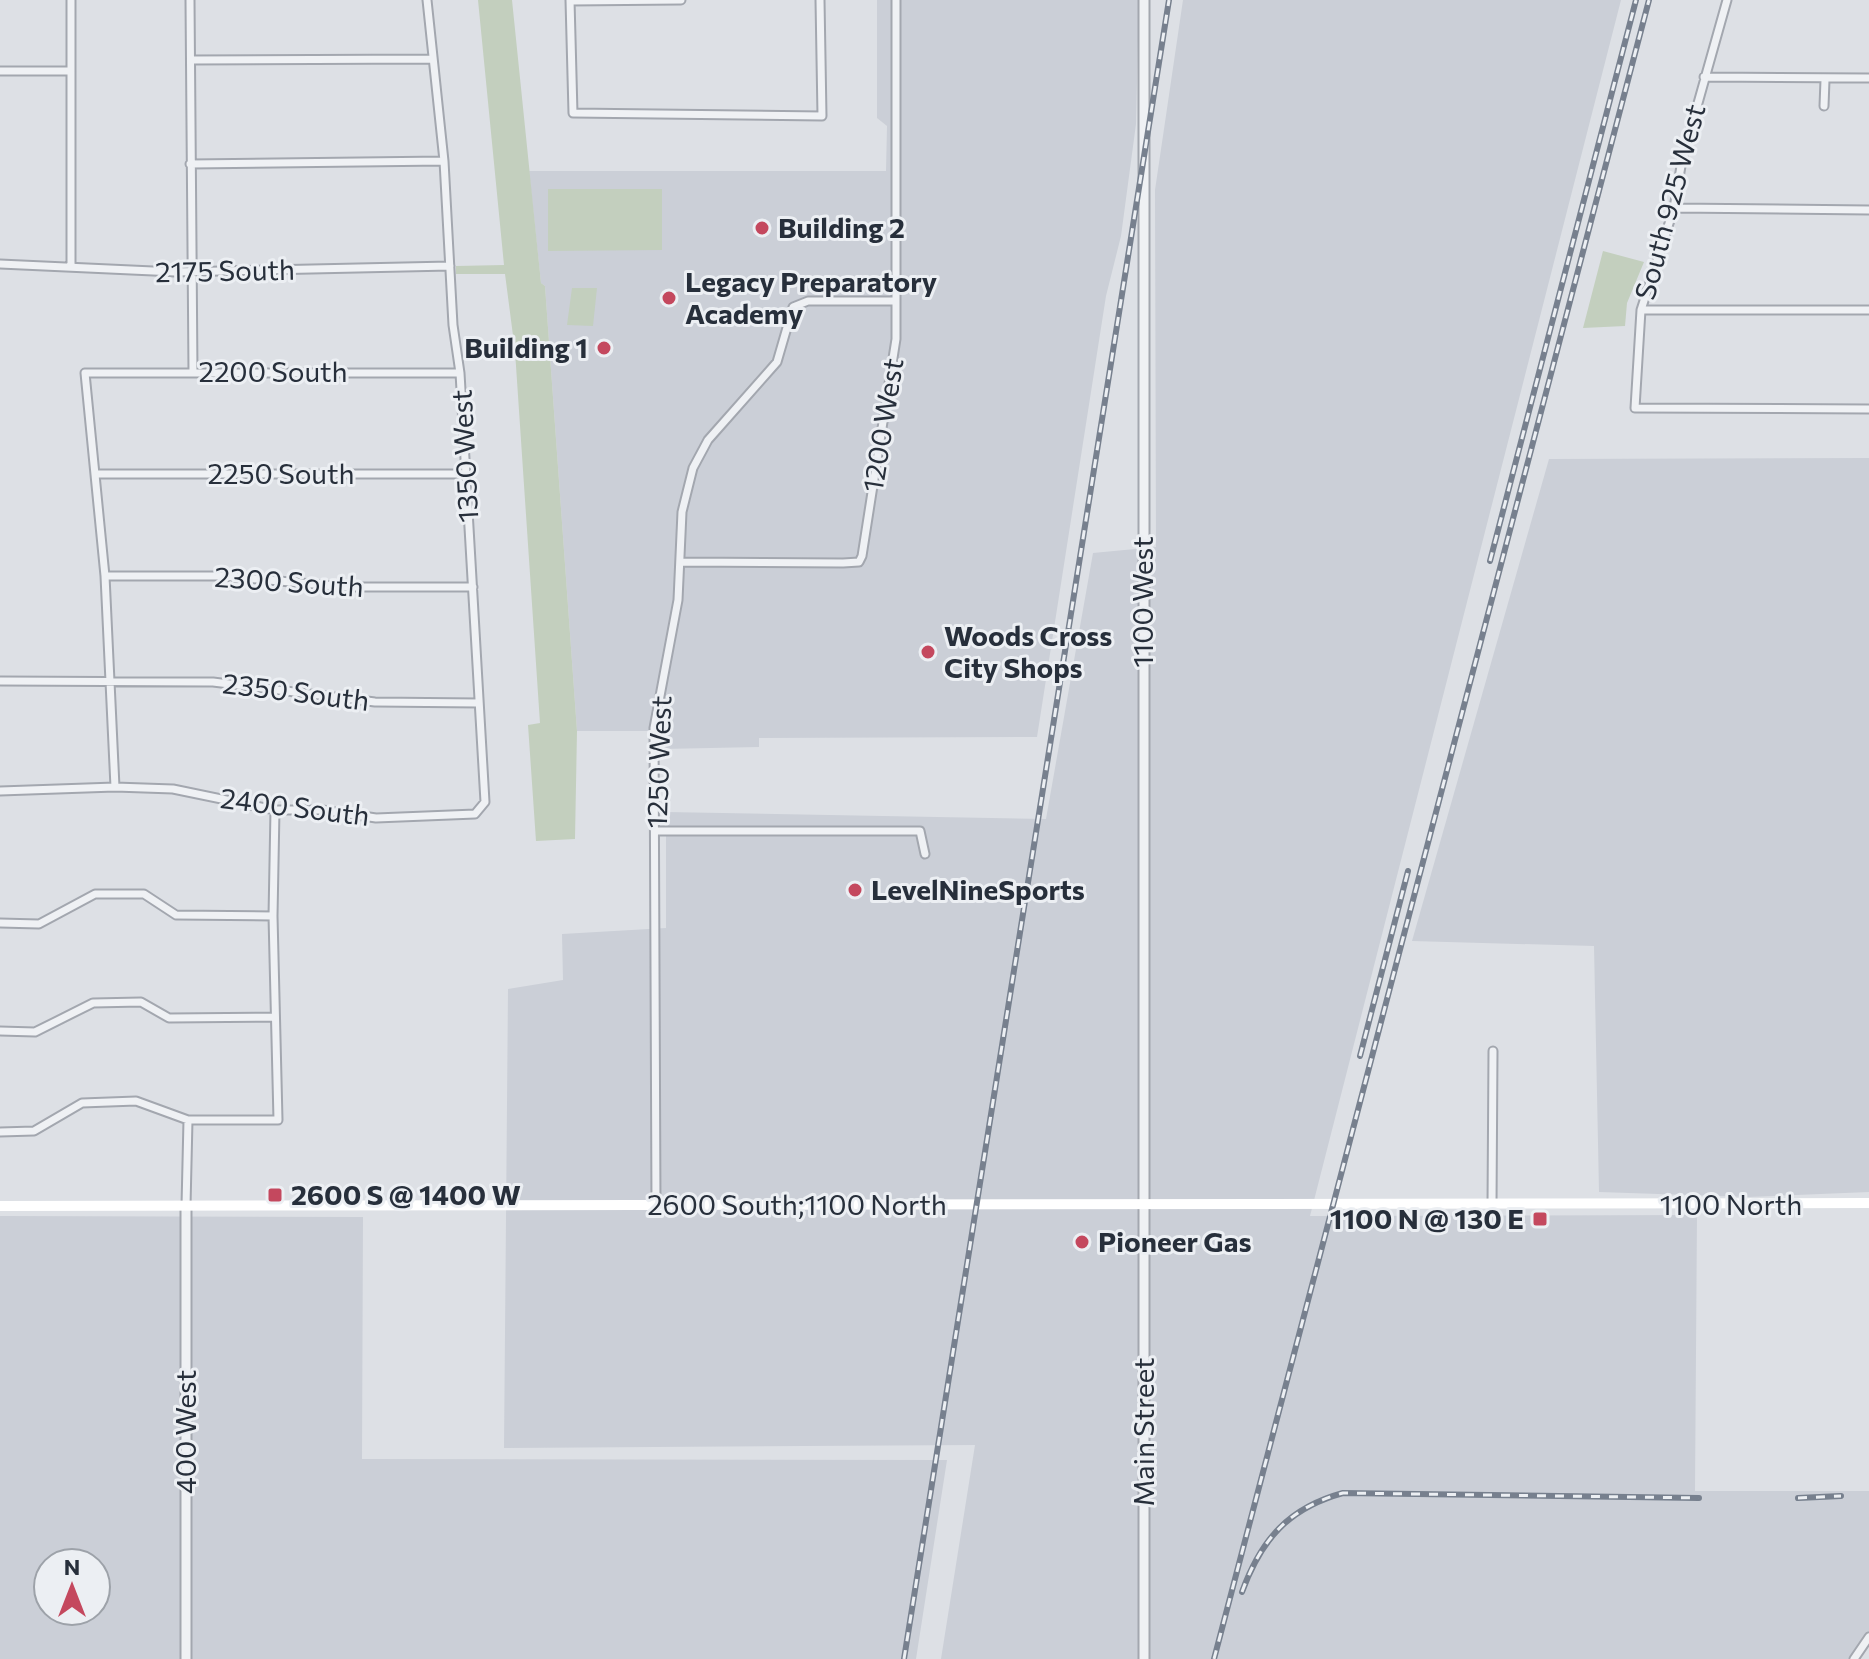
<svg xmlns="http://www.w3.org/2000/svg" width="1869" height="1659" font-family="Commissioner,sans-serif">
	<rect width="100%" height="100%" fill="#dde0e5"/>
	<path fill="#cbcfd7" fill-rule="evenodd" d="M877,0H1139L1136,124L1121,236L1106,296L1037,737L759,738V747L662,749V731H577L545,286L541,283L529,171H886L887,126L877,118Z
		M1183,0H1621L1310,1216L1697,1215L1695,1491H1869V1640L1858,1659H941L975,1445L504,1448L508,989L563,980L562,934L666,928V812L1046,819L1093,553L1156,547L1155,190Z
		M1869,458V1192L1748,1197L1599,1192L1594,946L1412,941L1549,459Z
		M0,1216L363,1217L362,1459L947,1460L916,1659H0ZM48,1563H96V1611H48Z"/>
	<path fill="#c3cfbe" d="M478,0H512L541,283L545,286L577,731L575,839L536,841L528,725L540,723L515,351L505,274H456V266L504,265Z
		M548,189H662V250L548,251Z
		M1603,251L1644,262L1627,303L1625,326L1583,328Z
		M572,288H597L593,326L567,325Z"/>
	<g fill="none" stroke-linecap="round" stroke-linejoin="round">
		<defs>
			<path id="minor" d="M71,0V264
				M190,0L193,372
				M570,0L573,113L822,116L820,0
				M1727,0L1682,160L1674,208L1641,310L1635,408L1869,409
				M570,1L681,0
				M191,60L432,59
				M0,71H71
				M1704,77L1869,78
				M1824,106L1825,80
				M190,164L444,161
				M1674,208L1869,210
				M0,264L175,272L450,266
				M1641,310H1869
				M96,474H466
				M680,562L843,563L859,562L862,556L896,339V0
				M105,576H222L346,587H473
				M0,681L213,682L375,702L479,703
				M115,787L105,576L85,373H460
				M0,791L115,787L173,789L275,810H322L376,818L475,814L485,802L460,373L453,325L444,161L427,0
				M656,831H920L925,854
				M0,923L39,924L95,894H144L176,915L273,916
				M0,1031L35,1032L93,1003L141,1002L169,1018L275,1017
				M0,1132L34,1131L82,1103L136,1101L188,1120H278L273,916L275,810
				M656,1205L654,728L678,600L682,512L693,468L708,440L777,362L793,307L808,301H896
				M1492,1205L1493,1051
				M186,1206L188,1120
				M1854,1659L1869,1637"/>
			<path id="tertiary" d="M186,1659V1206
				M1144,1659V0"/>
		</defs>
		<use href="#minor" stroke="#a3a7af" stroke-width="11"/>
		<use href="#tertiary" stroke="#a3a7af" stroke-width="13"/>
		<use href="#minor" stroke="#eff1f4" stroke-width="7"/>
		<use href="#tertiary" stroke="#eff1f4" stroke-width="9"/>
		<path stroke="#fff" stroke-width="10" d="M0,1206L1869,1203"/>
		<defs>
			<path id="rail" d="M1490,561L1636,0
				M1360,1056L1408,871
				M1798,1498L1841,1496
				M1242,1592C1261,1540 1288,1508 1343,1493L1699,1498
				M904,1659L1169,0
				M1214,1659L1649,0"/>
		</defs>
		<use href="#rail" stroke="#77808e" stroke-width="6"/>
		<use href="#rail" stroke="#eceff3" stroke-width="3" stroke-dasharray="9" stroke-linecap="butt"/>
	</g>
	<g fill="#c4485e" stroke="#eceff3" stroke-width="3">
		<circle cx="762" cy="228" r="8"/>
		<circle cx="669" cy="298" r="8"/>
		<circle cx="604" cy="348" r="8"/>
		<circle cx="928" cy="652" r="8"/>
		<circle cx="855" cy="890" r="8"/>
		<rect x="267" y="1187" width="16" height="16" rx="4"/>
		<rect x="1532" y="1211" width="16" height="16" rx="4"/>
		<circle cx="1082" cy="1242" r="8"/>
	</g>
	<g text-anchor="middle" stroke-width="6" stroke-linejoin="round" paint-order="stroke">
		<g font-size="28" fill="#272f3b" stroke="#eceff3">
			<text transform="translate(1670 202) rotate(-75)" y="10">South 925 West</text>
			<text transform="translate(225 271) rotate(-1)" y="10">2175 South</text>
			<text x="273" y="382">2200 South</text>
			<text transform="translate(883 425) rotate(-81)" y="10">1200 West</text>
			<text transform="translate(465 456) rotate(-93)" y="10">1350 West</text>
			<text x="281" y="484">2250 South</text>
			<text transform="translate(289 582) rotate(4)" y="10">2300 South</text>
			<text transform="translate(1143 602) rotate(-90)" y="10">1100 West</text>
			<text transform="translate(296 692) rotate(7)" y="10">2350 South</text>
			<text transform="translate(659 762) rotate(-88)" y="10">1250 West</text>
			<text transform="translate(295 807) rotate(7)" y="10">2400 South</text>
			<text x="797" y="1215">2600 South;1100 North</text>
			<text x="1731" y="1215">1100 North</text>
			<text transform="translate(186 1432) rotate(-90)" y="10">400 West</text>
			<text transform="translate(1144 1432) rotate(-90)" y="10">Main Street</text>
		</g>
		<g font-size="28" font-weight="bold" fill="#272f3b" stroke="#eceff3" text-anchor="start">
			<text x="778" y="238">Building 2</text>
			<text x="685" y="292">Legacy Preparatory<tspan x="685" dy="32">Academy</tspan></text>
			<text x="588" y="358" text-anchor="end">Building 1</text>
			<text x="944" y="646">Woods Cross<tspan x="944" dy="32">City Shops</tspan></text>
			<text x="871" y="900">LevelNineSports</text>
			<text x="291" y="1205">2600 S @ 1400 W</text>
			<text x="1524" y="1229" text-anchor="end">1100 N @ 130 E</text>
			<text x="1098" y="1252">Pioneer Gas</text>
		</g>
	</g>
	<g transform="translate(72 1587)"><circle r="38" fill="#eceff3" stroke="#9da2a9" stroke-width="2"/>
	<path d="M0-6L14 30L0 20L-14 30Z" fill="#c4485e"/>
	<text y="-12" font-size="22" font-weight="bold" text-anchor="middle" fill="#272f3b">N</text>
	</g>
</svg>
